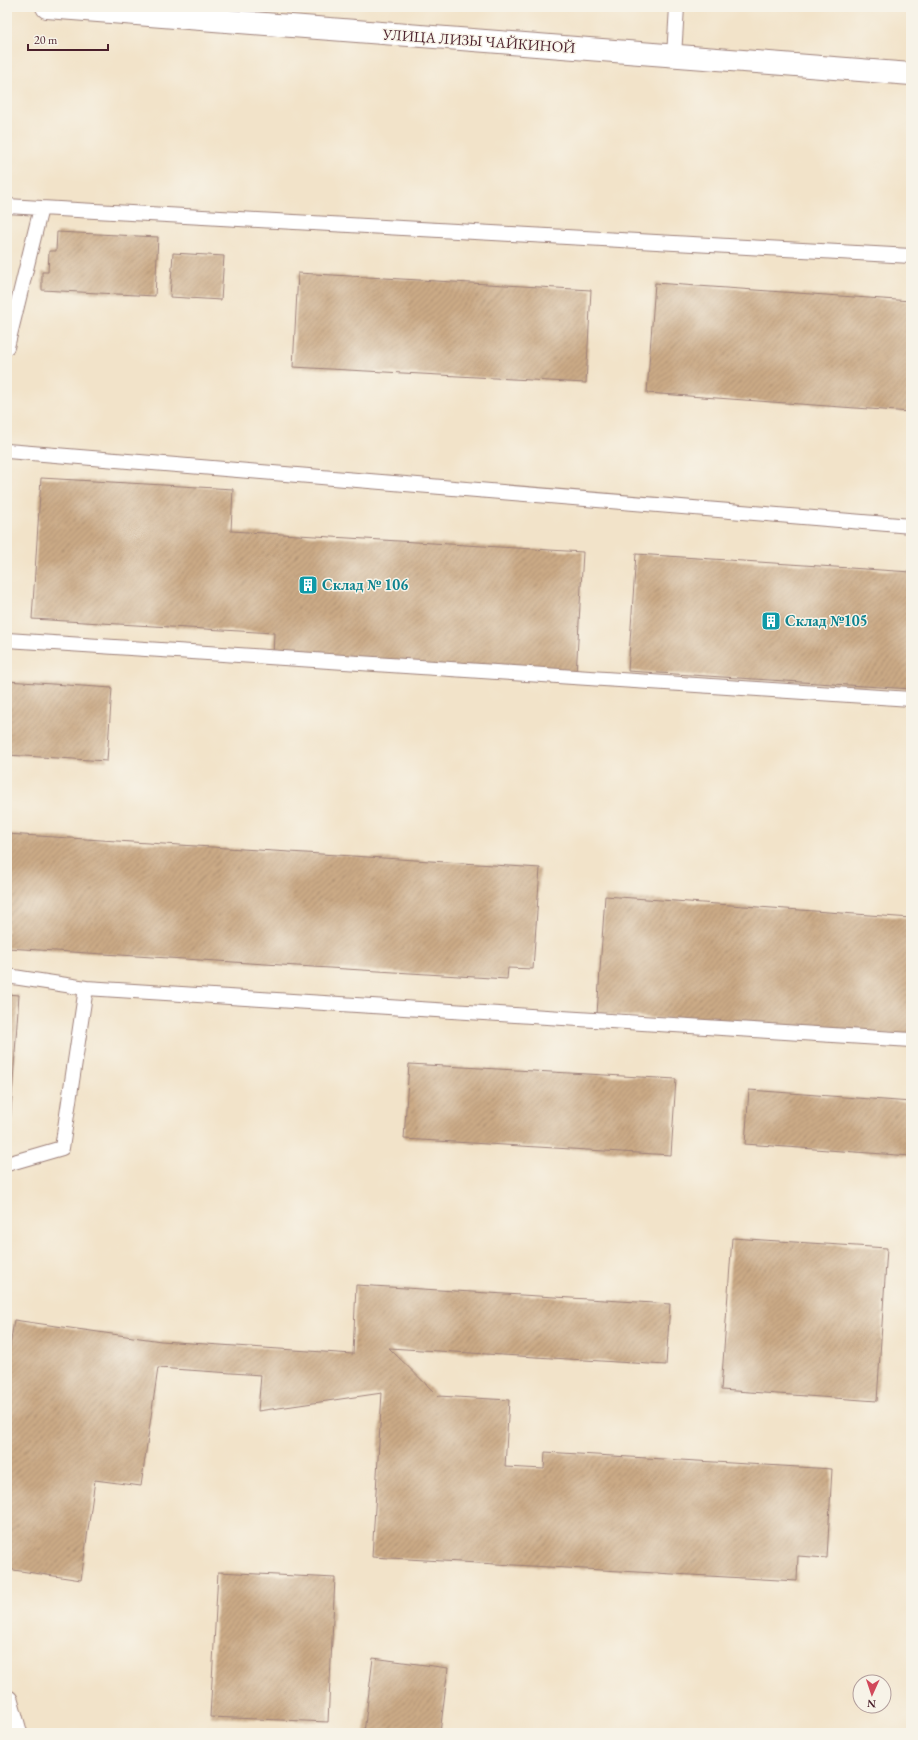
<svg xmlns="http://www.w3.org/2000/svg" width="918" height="1740" font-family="'EB Garamond',serif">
	<defs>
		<pattern id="building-hatch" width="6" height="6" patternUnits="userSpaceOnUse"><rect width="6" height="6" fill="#cbaa86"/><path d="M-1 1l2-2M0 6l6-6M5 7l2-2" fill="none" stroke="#a78a6e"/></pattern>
	</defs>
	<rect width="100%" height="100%" fill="#f7f3e8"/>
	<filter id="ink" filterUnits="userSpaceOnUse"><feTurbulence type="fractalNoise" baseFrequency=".025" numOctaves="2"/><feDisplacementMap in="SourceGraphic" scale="8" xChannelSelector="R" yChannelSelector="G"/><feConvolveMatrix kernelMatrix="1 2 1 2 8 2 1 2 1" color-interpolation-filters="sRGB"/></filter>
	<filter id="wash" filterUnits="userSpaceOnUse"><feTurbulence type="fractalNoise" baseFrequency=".012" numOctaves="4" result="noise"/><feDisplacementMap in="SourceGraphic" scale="16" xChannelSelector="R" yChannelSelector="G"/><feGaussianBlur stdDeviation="0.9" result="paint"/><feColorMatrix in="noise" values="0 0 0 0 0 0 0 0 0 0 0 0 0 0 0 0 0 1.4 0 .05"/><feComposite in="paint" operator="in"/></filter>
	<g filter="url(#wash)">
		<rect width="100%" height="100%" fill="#f2e3c9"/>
		<g id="blocks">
			<path fill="url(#building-hatch)" d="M57,232L158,237L155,296L42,290V272H48L49,251H56Z
				M173,253L224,256L221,300L170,297Z
				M298,273L591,290L586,383L293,367Z
				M655,283L911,301V412L647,393Z
				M41,478L233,489L231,531L583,552L576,675L273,657L274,633L32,619Z
				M636,554L911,572V689L628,671Z
				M7,681L112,688L107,761L7,755Z
				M7,834L540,868L533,969L508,968L507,979L7,948Z
				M605,896L911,918V1036L597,1014Z
				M7,994L19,995L10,1125H7Z
				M409,1064L676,1079L671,1155L404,1139Z
				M749,1090L911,1102V1156L745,1144Z
				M732,1238L887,1248L877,1401L721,1390Z
				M356,1285L670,1304L666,1365L389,1348L438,1396L509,1400L505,1467L544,1469L545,1452L832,1469L827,1558L798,1556L797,1581L372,1557L382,1393L258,1411L261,1375L158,1368L141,1486L95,1480L81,1580L7,1569V1366L14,1320L161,1341L353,1354Z
				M218,1572L335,1578L328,1722L210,1717Z
				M373,1658L448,1668L440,1733H364Z"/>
		</g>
	</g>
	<g filter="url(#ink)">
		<use href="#blocks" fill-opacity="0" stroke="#9e817a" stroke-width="1"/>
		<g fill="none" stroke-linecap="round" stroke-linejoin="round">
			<defs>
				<path id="service" d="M674,56L677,7
					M7,206L41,208
					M7,347L41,208L911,256
					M7,451L911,526
					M7,640L911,699
					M7,976L86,988L62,1148L7,1164
					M86,988L911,1040"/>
				<path id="minor" d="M47,7L911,74
					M7,1701L16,1733"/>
			</defs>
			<use href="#service" stroke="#9e817a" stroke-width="16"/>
			<use href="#minor" stroke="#9e817a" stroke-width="24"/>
			<use href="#service" stroke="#fff" stroke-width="14"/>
			<use href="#minor" stroke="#fff" stroke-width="22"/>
		</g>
	</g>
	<defs>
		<symbol id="building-square" viewBox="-11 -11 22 22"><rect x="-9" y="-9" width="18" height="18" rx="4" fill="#0f9aa8" stroke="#f7f3e8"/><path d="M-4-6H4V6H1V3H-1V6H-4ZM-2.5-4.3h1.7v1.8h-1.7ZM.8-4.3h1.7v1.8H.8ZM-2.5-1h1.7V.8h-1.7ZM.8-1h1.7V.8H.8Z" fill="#fff"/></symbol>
	</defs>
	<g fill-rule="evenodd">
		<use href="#building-square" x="297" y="574" width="22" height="22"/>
		<use href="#building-square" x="760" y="610" width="22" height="22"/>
	</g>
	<g text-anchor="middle" stroke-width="3" stroke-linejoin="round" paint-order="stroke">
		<g font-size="15" fill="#4a1f2b" stroke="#f7f3e8">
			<text transform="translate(479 41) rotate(4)" y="5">УЛИЦА ЛИЗЫ ЧАЙКИНОЙ</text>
		</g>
		<g font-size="15" font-weight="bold" fill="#0d838f" stroke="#f7f3e8" text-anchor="start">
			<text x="322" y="590">Склад № 106</text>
			<text x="785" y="626">Склад №105</text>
		</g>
	</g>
	<rect width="918" height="1740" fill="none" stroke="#f7f3e8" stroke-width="24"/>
	<g transform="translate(872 1694) rotate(183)"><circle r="19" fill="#f7f3e8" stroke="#b29e9c"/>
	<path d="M0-3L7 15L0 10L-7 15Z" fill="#d1495b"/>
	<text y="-6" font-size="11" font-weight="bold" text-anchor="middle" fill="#4a1f2b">N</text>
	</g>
	<path d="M28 44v6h80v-6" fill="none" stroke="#4a1f2b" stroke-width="2"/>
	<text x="34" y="44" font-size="12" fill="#4a1f2b" stroke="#f7f3e8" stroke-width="3" paint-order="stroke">20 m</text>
</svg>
